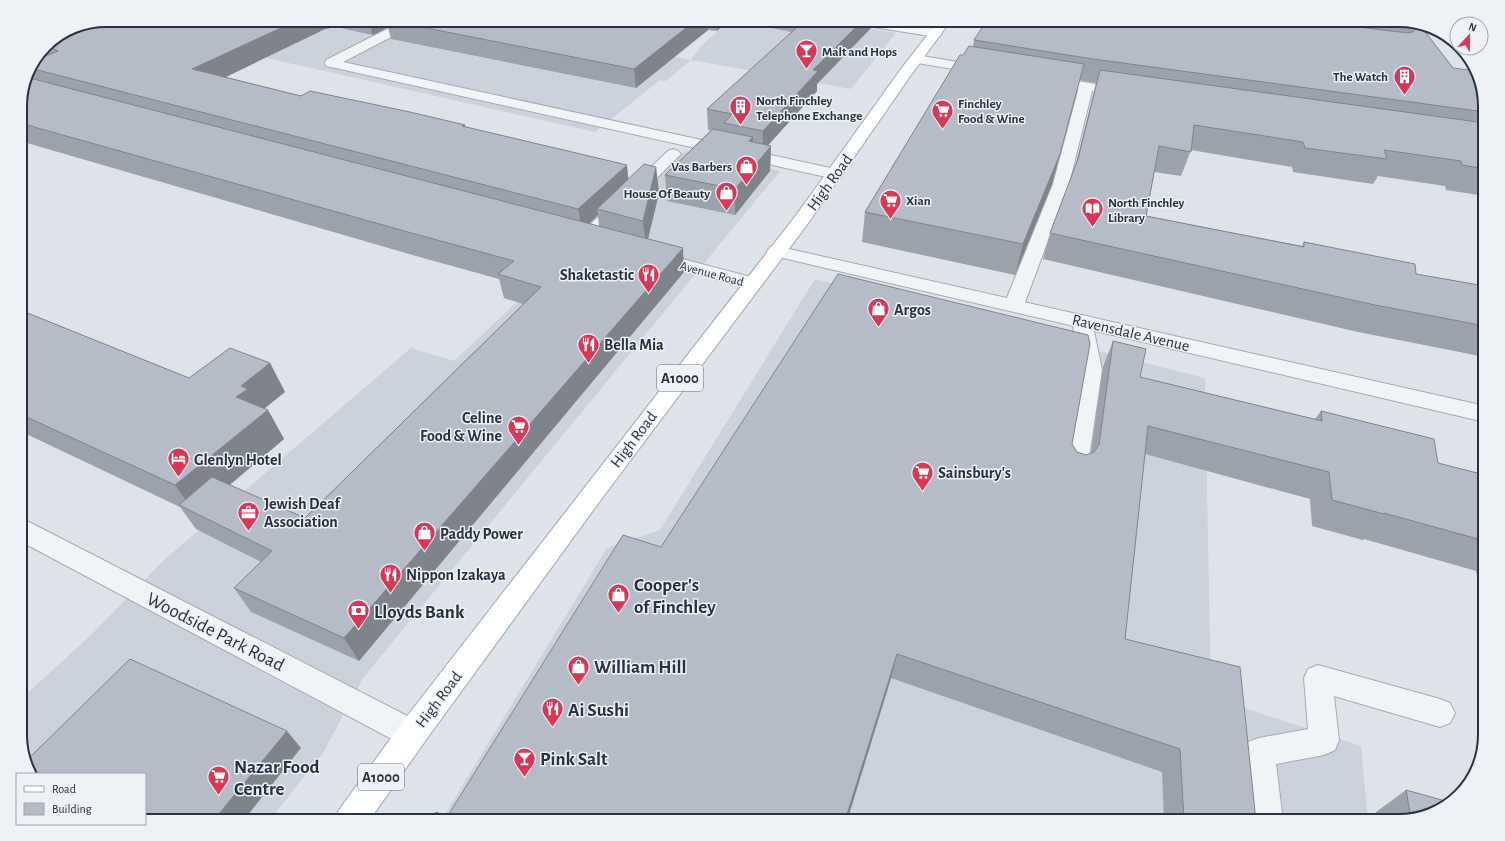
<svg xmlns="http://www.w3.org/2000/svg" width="1505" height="841" font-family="'Alegreya Sans',sans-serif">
	<rect width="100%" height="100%" fill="#dee3e9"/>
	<path fill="#ccd2db" d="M203,20H494L539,31L691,60L701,46L731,20H817L896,33L851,89L691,60L666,81L660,80L595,132L169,36Z
		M686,150L780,171L363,678L323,753L269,821H145V774H30L20,741V700L92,634L164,560L411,348L454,361L567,255L607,226Z
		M815,279L1205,378L1211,697L1361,746L1368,821H441L607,548L660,530Z"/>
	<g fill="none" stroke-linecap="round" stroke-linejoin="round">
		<defs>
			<path id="lane" d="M405,20H420L418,23L343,62L835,169L841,171L843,174L841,177L835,179L331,67L326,66L325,63L326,60Z
				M1086,83L1091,84L1093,87L1069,184L1024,305L1021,309L1014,311L1007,309L1004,305L1053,184L1079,87L1081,84Z
				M673,149L678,151L681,154L678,157L591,243L585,244L579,243L576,239L579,235L668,151Z
				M1082,315L1089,317L1092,321L1102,370L1087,471L1083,477L1075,480L1067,477L1063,471L1082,370L1072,321L1075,317Z
				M1318,665L1440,699L1450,703L1455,713L1450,723L1440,727L1334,696L1339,740L1335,750L1324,755L1276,764L1283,821H1251L1244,753L1248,742L1259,738L1308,729L1304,678L1308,669Z"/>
			<path id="street" d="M849,20H877L936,29L940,30L942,33L940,36L936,37L855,24L851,23Z
				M916,55L983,66L988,67L990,70L988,73L983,74L911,62L910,59L911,56Z
				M1049,77L1124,88L1129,89L1131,92L1129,95L1124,96L1044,84L1042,81L1044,78Z
				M776,246L1485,406V422L770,255L767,251L770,247Z
				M655,252L759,279L761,283L759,287L752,289L649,261L646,257L649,253Z
				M20,519L29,522L423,724L427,734L423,744L412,748L401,744L20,541Z"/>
			<path id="primary" d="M939,20H951L911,75L809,222L597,505L423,744L369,821H334L339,810L401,724L797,214L901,69Z"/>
		</defs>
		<use href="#lane" stroke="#a3aab4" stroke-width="2"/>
		<use href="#street" stroke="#a3aab4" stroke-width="2"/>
		<use href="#primary" stroke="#9ca8b6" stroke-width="2"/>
		<use href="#lane" fill="#f1f4f7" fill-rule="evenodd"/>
		<use href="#street" fill="#f1f4f7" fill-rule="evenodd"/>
		<use href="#primary" fill="#fff" fill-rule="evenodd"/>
	</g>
	<path fill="#9ca2ab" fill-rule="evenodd" d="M171,20H872L871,28L817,84V91L768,145L771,146L770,171L735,215L667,201L665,175L711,130H708L707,109L792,32L729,20L717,31L708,30L636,88L391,39L388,27L373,35L336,27L325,29L225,77L301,96L465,125L466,127L628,179L656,167L659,193L648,239L684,272L359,661L251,612L234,588L261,562L196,529L180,507L20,431V310L189,378L270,363L285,392L264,409L268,410L284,439L230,485L305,518L523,304L504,298L499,279L416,256L20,141V100L29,78L26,74L27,73L35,60L40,58L38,56L45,45L161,24ZM598,215L599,227L589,224Z
		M987,20H1399L1420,25L1453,68L1485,100V196L1446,190L1445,186L1378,176L1373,184L1293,172L1292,167L1191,150L1181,176L1154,172L1146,216L1302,246L1304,242L1416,274L1485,286V357L1358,332L1043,259L1050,233L1075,167L1096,83L1079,80L1052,184L1015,275L862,242L865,212L963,55L973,46L974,40Z
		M1113,341L1140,377L1315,419L1321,411L1438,463L1485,475V587L1479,585L1476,571L1364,539L1363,540L1312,526L1310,499L1145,454L1125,639L1256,821H1164L1162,772L891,678L847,821H431L447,817L661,547L1072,444L1077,452L1086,455L1091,453L1103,367Z
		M1406,790L1442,809L1400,821H1378L1376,812Z"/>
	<path fill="#7f848b" d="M298,20H334L336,27L325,29L201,89L192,69Z
		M368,20H402H386L388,27L373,35Z
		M696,20H708V30L636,88L634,69Z
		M717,20H729L717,31Z
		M863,20H872L871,28L817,84V91L762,152L763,131L813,70Z
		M753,137V162L749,141Z
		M771,146L770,171L735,215V189Z
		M1060,154L1052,184L1015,275L1023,244Z
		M627,165L629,186L597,209L598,215L582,230L578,209Z
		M656,167L659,193L646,247L643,221Z
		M683,248L684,272L359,661L344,638Z
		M270,363L285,392L261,411L268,410L284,439L196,513H195L175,485L236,397L241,386Z
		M897,654L891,678L847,821H845Z
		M287,731L301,748L243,821H213Z"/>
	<path fill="#b5bcc7" stroke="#7f848b" d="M106,20H149L161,24L171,20H298L192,69L301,96L310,91L410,112L465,125L462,126L627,165L578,209L30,68L35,60L58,51L45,45L73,26Z
		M386,20H696L634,69Z
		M805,20H863L813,70L818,71L763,131L724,123L732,114L707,109Z
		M987,20H1299L1408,33L1413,32L1416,29L1414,24L1408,23L1385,20H1399L1420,25L1453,68L1476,71L1485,100V112L1093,59L974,40Z
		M969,46L1084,64L1060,154L1023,244L865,212L960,55H963Z
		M1100,70L1485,123V169L1462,165L1461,161L1384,150L1387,159L1305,148L1303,142L1194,125L1191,152L1159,146L1146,216L1304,247V242L1415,264L1416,274L1485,286V326L1375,305L1050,233L1078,159Z
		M26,77L683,248L344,638L234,588L272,551L179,505L212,477L305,518L541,287L498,274L514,261L408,232L20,123V100Z
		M713,129L753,137L749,141L771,146L735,189L665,175Z
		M644,164L656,167L643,221L597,209Z
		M838,274L1088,335L1090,344L1072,444L1077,452L1086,455L1094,452L1099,445L1113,341L1146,349L1140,377L1322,421L1321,411L1434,439L1438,463L1485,475V541L1384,513V514L1332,500L1329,472L1148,426L1125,639L1240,667L1256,821H1184L1180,749L897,654L845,821H431L436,812L447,817L623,535L661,547Z
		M20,310L189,378L230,348L270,363L241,386L248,389L236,397L268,410L175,485L20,414Z
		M130,659L287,731L213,821H145V774H30L26,761Z
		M1406,790L1449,802L1442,809L1411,818Z"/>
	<defs>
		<symbol id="bar-pin" viewBox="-11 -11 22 30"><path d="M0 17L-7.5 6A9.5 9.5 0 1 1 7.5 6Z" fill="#da3756" stroke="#eef2f7"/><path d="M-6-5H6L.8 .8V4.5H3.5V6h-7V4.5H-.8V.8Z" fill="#fff"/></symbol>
		<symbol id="building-pin" viewBox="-11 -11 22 30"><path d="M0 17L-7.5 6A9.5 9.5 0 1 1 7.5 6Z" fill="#da3756" stroke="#eef2f7"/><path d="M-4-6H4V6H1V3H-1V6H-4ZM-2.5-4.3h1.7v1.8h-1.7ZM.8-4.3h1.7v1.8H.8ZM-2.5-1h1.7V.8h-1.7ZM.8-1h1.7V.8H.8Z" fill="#fff"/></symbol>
		<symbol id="supermarket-pin" viewBox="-11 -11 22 30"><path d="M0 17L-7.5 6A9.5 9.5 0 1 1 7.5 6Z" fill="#da3756" stroke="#eef2f7"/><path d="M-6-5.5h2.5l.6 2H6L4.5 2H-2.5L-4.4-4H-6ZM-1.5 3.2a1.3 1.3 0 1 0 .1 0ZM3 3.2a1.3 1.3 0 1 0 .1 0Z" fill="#fff"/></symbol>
		<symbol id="shop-pin" viewBox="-11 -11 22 30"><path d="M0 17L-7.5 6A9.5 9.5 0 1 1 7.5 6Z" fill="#da3756" stroke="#eef2f7"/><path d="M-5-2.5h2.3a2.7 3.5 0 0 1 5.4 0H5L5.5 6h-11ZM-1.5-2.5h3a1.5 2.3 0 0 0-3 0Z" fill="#fff"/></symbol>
		<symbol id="library-pin" viewBox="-11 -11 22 30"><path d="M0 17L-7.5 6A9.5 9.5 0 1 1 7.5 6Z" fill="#da3756" stroke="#eef2f7"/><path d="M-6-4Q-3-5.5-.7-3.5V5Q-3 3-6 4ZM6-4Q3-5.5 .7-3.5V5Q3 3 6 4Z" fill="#fff"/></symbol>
		<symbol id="restaurant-pin" viewBox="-11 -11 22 30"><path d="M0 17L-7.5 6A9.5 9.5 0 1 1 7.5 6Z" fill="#da3756" stroke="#eef2f7"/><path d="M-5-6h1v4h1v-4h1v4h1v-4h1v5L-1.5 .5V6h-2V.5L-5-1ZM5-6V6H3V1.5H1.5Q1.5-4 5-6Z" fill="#fff"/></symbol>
		<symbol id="hotel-pin" viewBox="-11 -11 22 30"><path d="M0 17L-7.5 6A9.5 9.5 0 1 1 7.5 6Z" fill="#da3756" stroke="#eef2f7"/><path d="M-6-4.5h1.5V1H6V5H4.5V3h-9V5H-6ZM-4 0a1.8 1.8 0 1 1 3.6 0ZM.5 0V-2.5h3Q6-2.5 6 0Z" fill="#fff"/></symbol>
		<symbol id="office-pin" viewBox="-11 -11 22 30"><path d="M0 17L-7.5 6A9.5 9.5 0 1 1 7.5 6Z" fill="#da3756" stroke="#eef2f7"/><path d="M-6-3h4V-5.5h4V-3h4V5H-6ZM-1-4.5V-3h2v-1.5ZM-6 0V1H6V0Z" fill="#fff"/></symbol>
		<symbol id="bank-pin" viewBox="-11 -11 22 30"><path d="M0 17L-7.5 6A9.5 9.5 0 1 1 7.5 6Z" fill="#da3756" stroke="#eef2f7"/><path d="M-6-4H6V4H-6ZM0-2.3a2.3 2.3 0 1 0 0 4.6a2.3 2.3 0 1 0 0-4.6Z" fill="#fff"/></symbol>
	</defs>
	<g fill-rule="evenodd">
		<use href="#bar-pin" x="794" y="38" width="25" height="34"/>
		<use href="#building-pin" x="1392" y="64" width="25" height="34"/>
		<use href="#building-pin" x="728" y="94" width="25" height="34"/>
		<use href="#supermarket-pin" x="930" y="98" width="25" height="34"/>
		<use href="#shop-pin" x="734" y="154" width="25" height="34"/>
		<use href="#shop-pin" x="714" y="180" width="25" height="34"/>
		<use href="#supermarket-pin" x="878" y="188" width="25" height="34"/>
		<use href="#library-pin" x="1080" y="196" width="25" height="34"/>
		<use href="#restaurant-pin" x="636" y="262" width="25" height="34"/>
		<use href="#shop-pin" x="866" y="296" width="25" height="34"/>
		<use href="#restaurant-pin" x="576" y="332" width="25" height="34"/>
		<use href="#supermarket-pin" x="506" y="414" width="25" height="34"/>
		<use href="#hotel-pin" x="166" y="446" width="25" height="34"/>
		<use href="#supermarket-pin" x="910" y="460" width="25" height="34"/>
		<use href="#office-pin" x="236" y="500" width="25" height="34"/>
		<use href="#shop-pin" x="412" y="520" width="25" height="34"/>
		<use href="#restaurant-pin" x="378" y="562" width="25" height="34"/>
		<use href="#shop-pin" x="606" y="582" width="25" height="34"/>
		<use href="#bank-pin" x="346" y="598" width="25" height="34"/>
		<use href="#shop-pin" x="566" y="654" width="25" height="34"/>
		<use href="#restaurant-pin" x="540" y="696" width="25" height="34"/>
		<use href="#bar-pin" x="512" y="746" width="25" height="34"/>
		<use href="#supermarket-pin" x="206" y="764" width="25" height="34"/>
	</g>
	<g text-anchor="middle" stroke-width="3" stroke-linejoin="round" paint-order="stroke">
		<g font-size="13" font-weight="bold" fill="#263142" stroke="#eef2f7" text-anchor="start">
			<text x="822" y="56">Malt and Hops</text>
			<text x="1388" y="81" text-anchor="end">The Watch</text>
			<text x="756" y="105">North Finchley<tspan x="756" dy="15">Telephone Exchange</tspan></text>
			<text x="958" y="108">Finchley<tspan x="958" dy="15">Food &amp; Wine</tspan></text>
			<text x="732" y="171" text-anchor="end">Vas Barbers</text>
			<text x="710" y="198" text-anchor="end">House Of Beauty</text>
			<text x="906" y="205">Xian</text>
			<text x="1108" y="207">North Finchley<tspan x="1108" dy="15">Library</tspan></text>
		</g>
		<g font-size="13" fill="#263142" stroke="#eef2f7">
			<text transform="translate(712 273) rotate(15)" y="5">Avenue Road</text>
		</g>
		<g fill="#eef2f7" stroke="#626b78" stroke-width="1">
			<rect x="657" y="365" width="46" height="26" rx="3"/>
			<rect x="358" y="764" width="46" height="26" rx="3"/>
		</g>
		<g font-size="15" font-weight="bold" fill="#263142">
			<text x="680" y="383">A1000</text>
			<text x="381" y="782">A1000</text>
		</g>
		<g font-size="16" fill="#263142" stroke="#eef2f7">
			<text transform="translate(829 182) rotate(-54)" y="6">High Road</text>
			<text transform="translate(1131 332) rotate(13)" y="6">Ravensdale Avenue</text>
			<text transform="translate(633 439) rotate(-53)" y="6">High Road</text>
			<text transform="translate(438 699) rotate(-53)" y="6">High Road</text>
		</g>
		<g font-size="16" font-weight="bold" fill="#263142" stroke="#eef2f7" text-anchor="start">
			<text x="634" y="280" text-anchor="end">Shaketastic</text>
			<text x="894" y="315">Argos</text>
			<text x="604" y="350">Bella Mia</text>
			<text x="502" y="423" text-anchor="end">Celine<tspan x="502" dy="18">Food &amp; Wine</tspan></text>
			<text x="194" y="465">Glenlyn Hotel</text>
			<text x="938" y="478">Sainsbury's</text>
			<text x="264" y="509">Jewish Deaf<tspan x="264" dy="18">Association</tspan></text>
			<text x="440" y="539">Paddy Power</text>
			<text x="406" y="580">Nippon Izakaya</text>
		</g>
		<g font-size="19" font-weight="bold" fill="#263142" stroke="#eef2f7" text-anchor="start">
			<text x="634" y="591">Cooper's<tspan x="634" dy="22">of Finchley</tspan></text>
			<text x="374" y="618">Lloyds Bank</text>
			<text x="594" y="673">William Hill</text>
			<text x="568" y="716">Ai Sushi</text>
			<text x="540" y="765">Pink Salt</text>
			<text x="234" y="773">Nazar Food<tspan x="234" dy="22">Centre</tspan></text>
		</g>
		<g font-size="19" fill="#263142" stroke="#eef2f7">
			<text transform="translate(216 631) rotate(27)" y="7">Woodside Park Road</text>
		</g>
	</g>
	<path d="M0 0H1505V841H0ZM106 27H1399A79 79 0 0 1 1478 106V735A79 79 0 0 1 1399 814H106A79 79 0 0 1 27 735V106A79 79 0 0 1 106 27Z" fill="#eef2f7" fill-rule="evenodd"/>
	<path fill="none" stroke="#263142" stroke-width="2" d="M106 27H1399A79 79 0 0 1 1478 106V735A79 79 0 0 1 1399 814H106A79 79 0 0 1 27 735V106A79 79 0 0 1 106 27Z"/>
	<rect x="16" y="773" width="130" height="52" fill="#eef2f7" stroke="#9ea5af"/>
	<rect x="24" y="786" width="20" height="6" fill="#ffffff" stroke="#9ea5af"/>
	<text x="52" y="793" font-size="12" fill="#263142">Road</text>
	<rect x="24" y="803" width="20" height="12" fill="#b5bcc7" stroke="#9ea5af"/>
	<text x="52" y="813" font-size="12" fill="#263142">Building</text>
	<g transform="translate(1469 36) rotate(22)"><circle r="19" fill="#eef2f7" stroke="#9ea5af"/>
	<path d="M0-3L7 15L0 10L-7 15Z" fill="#da3756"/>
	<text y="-6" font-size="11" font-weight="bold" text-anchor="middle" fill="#263142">N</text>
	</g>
</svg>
